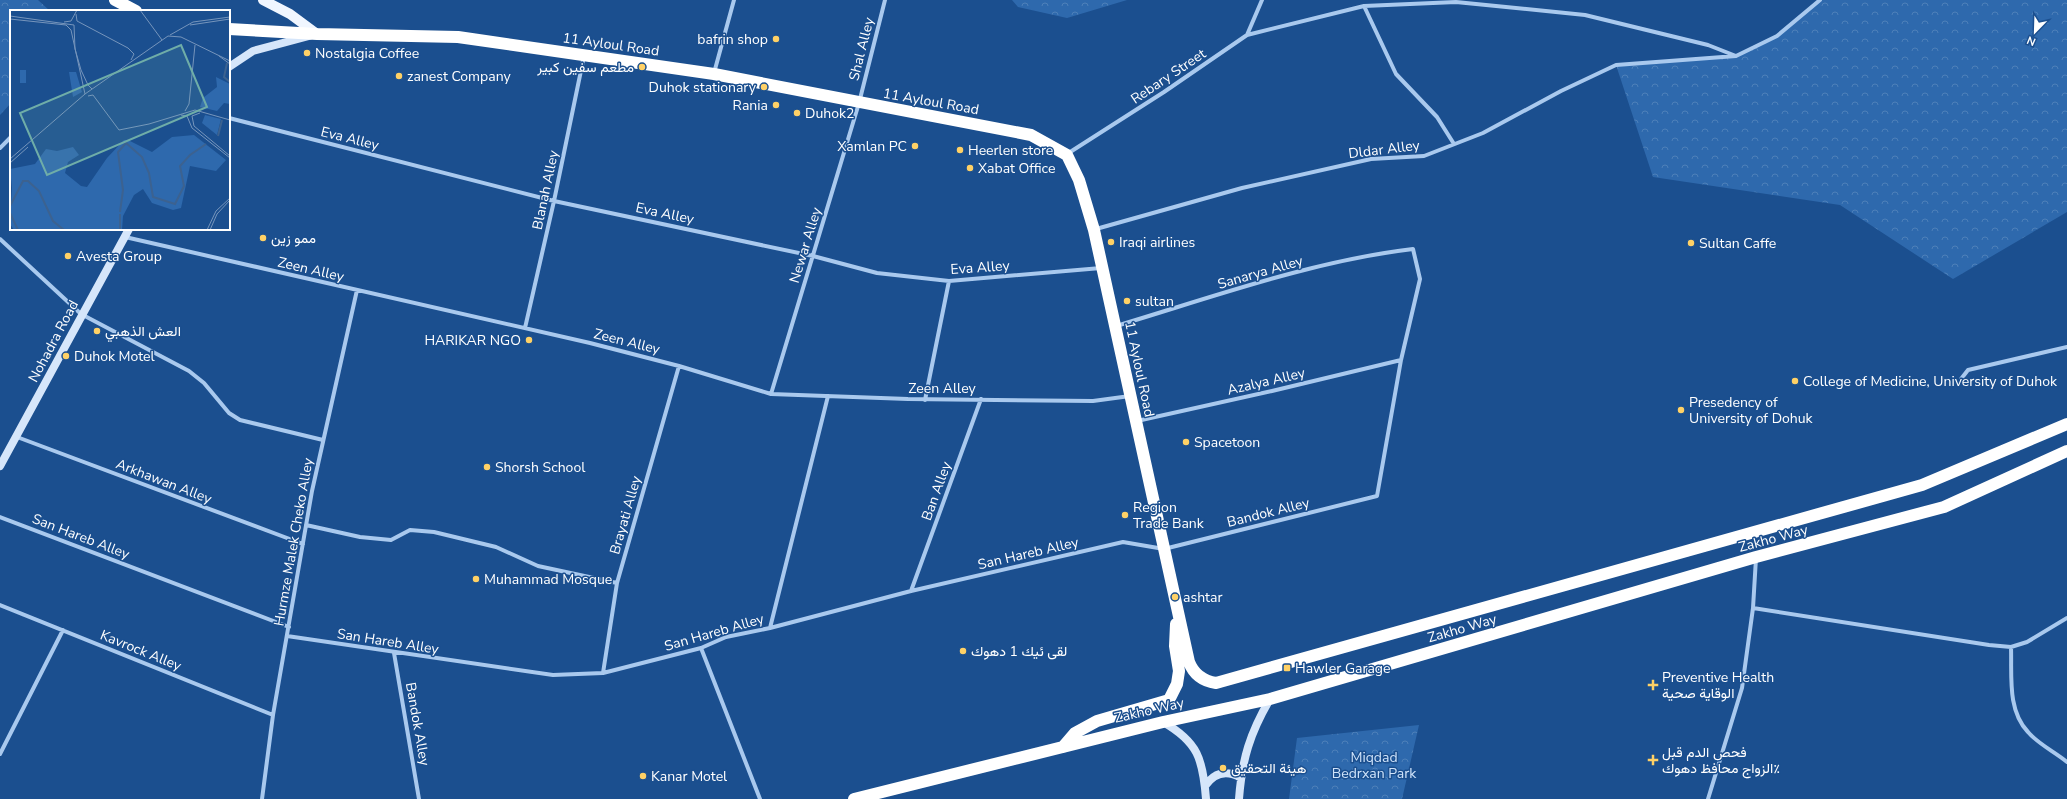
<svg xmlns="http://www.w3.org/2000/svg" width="2067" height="799" font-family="'Nunito Sans',Vazirmatn,sans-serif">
	<defs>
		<pattern id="forest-crowns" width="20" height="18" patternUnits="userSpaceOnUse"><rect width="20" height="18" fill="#2e69ad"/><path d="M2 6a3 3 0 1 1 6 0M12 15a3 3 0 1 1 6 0" fill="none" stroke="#4d80b9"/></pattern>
	</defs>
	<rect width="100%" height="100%" fill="#1b4f8f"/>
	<path fill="url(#forest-crowns)" d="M0,0H38L50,11H11V103L0,115Z
		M1012,0H1127L1067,18L1018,7Z
		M1820,0H2067V212L1953,279L1840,205L1653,177L1616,65L1736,56L1777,36Z
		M1419,725L1402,799H1289L1297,738Z"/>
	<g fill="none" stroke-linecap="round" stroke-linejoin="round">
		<path stroke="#a9c9ee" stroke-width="4" d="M1364,6L1396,74L1437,117L1454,144
			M1247,35L1364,6L1456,2L1585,15L1708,45L1736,56L1777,36L1820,0
			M714,73L734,0
			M229,118L554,201L813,256L877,273L949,281L1101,268
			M0,148L11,137
			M1067,154L1164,92L1247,35L1262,0
			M1096,229L1242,188L1371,159L1424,156L1483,133L1561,91L1616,65L1736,56
			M125,237L590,343L679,366L771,394L908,399L1093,401L1130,396
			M0,239L81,314L189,371L204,383L229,413L240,420L323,440
			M525,328L554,201L584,56
			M1961,379L1968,370L2067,347
			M771,394L859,103L885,0
			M925,400L949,281
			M1137,421L1272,391L1401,360
			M17,437L303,544
			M0,517L289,627
			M306,525L360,537L391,540L410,530L434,532L496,547L538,566L617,583
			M911,591L981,399
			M0,605L273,715
			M1753,608L1989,645L2011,647L2027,642L2067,618
			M770,628L828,396
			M287,636L553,675L603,673L701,648L726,637L770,628L911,591L1123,542L1164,549L1377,496L1401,360L1420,279L1413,249C1312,261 1213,297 1116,326
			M2011,647C2012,675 2007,710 2028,732C2038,744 2055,752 2067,762
			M701,648L760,799
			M394,653L419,799
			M603,673L617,583L679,366
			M0,754L63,630
			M262,799L273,715L312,491L357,290
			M1708,799L1742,688L1753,608L1756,558"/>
		<path stroke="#d6e6fa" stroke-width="8" d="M229,67L253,51L309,36
			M0,466L129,229
			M1163,722C1198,742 1203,759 1206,799
			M1205,786C1214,773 1226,769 1241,778
			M1239,799C1242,759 1250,733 1270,699"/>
		<path stroke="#f0f6ff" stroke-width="10" d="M263,0L290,14L317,34"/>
		<path stroke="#fff" stroke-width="12" d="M115,0L136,11
			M229,29L317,34L458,37L714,74L1031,135L1067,155L1079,180L1094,230L1189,662C1194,675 1203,681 1216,683L1922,485L2067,424
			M1063,747L1075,733L1097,721L1169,700L1177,684L1179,671L1175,646L1176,624
			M854,799L1163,722L1270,699L1756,557L1944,507L2067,451"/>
	</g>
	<g fill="#ffd166" stroke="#1b4f8f" stroke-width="1.5">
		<circle cx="776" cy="39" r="4"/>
		<circle cx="307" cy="53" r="4"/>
		<circle cx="642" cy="67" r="4"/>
		<circle cx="399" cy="76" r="4"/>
		<circle cx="764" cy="87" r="4"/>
		<circle cx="776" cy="105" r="4"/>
		<circle cx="797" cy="113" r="4"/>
		<circle cx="915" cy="146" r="4"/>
		<circle cx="960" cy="150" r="4"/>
		<circle cx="970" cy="168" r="4"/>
		<circle cx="263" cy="238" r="4"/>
		<circle cx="1111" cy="242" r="4"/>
		<circle cx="1691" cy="243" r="4"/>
		<circle cx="68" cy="256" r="4"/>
		<circle cx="1127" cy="301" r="4"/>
		<circle cx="97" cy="331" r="4"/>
		<circle cx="529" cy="340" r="4"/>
		<circle cx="66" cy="356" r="4"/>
		<circle cx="1795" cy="381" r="4"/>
		<circle cx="1681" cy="410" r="4"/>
		<circle cx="1186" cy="442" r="4"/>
		<circle cx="487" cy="467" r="4"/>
		<circle cx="1125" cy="515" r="4"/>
		<circle cx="476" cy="579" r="4"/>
		<circle cx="1175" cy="597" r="4"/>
		<circle cx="963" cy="651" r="4"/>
		<rect x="1283" y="664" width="8" height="8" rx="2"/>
		<path d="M1651 679h4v4h4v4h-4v4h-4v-4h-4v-4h4z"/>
		<path d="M1651 754h4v4h4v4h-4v4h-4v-4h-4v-4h4z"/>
		<circle cx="1223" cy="768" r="4"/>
		<circle cx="643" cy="776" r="4"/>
	</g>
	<g text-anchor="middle" stroke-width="3" stroke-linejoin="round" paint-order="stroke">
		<g font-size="14" fill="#fff" stroke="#1b4f8f" text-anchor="start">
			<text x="768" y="44" text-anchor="end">bafrin shop</text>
			<text x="315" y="58">Nostalgia Coffee</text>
			<text x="634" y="72" text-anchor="end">مطعم سفين كبير</text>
			<text x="407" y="81">zanest Company</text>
			<text x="756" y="92" text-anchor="end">Duhok stationary</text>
			<text x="768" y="110" text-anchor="end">Rania</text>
			<text x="805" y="118">Duhok2</text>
			<text x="907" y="151" text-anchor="end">Xamlan PC</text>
			<text x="968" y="155">Heerlen store</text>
			<text x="978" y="173">Xabat Office</text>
			<text x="271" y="243">ممو زين</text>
			<text x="1119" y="247">Iraqi airlines</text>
			<text x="1699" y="248">Sultan Caffe</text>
			<text x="76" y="261">Avesta Group</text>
			<text x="1135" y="306">sultan</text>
			<text x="105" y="336">العش الذهبي</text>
			<text x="521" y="345" text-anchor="end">HARIKAR NGO</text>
			<text x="74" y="361">Duhok Motel</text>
			<text x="1803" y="386">College of Medicine, University of Duhok</text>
			<text x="1689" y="407">Presedency of<tspan x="1689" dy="16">University of Dohuk</tspan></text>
			<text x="1194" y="447">Spacetoon</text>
			<text x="495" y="472">Shorsh School</text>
			<text x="1133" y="512">Region<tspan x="1133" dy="16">Trade Bank</tspan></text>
			<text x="484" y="584">Muhammad Mosque</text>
			<text x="1183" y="602">ashtar</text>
			<text x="971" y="656">لقى ئيك 1 دهوك</text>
			<text x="1295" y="673">Hawler Garage</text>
			<text x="1662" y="682">Preventive Health<tspan x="1662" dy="16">الوقایة صحیة</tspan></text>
			<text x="1662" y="757">فحص الدم قبل<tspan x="1662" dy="16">الزواج محافظ دهوك٪</tspan></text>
			<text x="1231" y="773">هيئة التحقيق</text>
			<text x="651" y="781">Kanar Motel</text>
		</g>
		<g font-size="14" fill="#fff" stroke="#1b4f8f">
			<text transform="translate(611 44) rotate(8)" y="5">11 Ayloul Road</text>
			<text transform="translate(861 49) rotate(-76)" y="5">Shal Alley</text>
			<text transform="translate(1168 76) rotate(-34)" y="5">Rebary Street</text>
			<text transform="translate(931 101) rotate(10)" y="5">11 Ayloul Road</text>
			<text transform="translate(350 138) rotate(14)" y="5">Eva Alley</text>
			<text transform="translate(1384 149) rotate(-7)" y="5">Dldar Alley</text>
			<text transform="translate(545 190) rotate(-78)" y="5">Blanah Alley</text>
			<text transform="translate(665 213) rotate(12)" y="5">Eva Alley</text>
			<text transform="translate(805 245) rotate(-73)" y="5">Newar Alley</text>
			<text transform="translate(980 267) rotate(-4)" y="5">Eva Alley</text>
			<text transform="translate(311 269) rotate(13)" y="5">Zeen Alley</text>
			<text transform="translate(1260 272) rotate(-16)" y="5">Sanarya Alley</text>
			<text transform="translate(53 341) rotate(-62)" y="5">Nohadra Road</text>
			<text transform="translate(627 341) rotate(14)" y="5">Zeen Alley</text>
			<text transform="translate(1140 369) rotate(78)" y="5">11 Ayloul Road</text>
			<text transform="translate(1266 381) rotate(-13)" y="5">Azalya Alley</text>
			<text x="942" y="393">Zeen Alley</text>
			<text transform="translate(164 481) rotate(21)" y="5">Arkhawan Alley</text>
			<text transform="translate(936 491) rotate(-70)" y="5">Ban Alley</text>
			<text transform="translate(1268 512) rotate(-14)" y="5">Bandok Alley</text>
			<text transform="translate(625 515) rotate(-74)" y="5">Brayati Alley</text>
			<text transform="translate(81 536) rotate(21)" y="5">San Hareb Alley</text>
			<text transform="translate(1773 538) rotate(-15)" y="5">Zakho Way</text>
			<text transform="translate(293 542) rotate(-80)" y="5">Hurmze Malek Cheko Alley</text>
			<text transform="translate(1028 553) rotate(-13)" y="5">San Hareb Alley</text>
			<text transform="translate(1462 628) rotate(-16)" y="5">Zakho Way</text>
			<text transform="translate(714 632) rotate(-16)" y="5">San Hareb Alley</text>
			<text transform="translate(388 641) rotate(9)" y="5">San Hareb Alley</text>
			<text transform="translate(141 650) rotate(22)" y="5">Kavrock Alley</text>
			<text transform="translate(1149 710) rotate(-13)" y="5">Zakho Way</text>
			<text transform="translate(418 724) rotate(80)" y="5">Bandok Alley</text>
		</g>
		<g font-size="14" fill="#cfe3fa" stroke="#1b4f8f">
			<text x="1374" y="762">Miqdad<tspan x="1374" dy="16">Bedrxan Park</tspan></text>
		</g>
	</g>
	<g transform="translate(10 10)">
		<rect width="220" height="220" fill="#1b4f8f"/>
		<path d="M59,62H66L72,82L63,87ZM206,67L220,74V94L214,93L207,101L190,97L193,88L207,77ZM195,105L211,109L207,125L192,113ZM184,125L216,150L206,161L180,156L171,198L163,200L142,193L133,179L124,185L113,206L112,220H4L0,214L2,178L0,159L25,154L36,139L47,141L63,137L69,145L58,152L55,163L71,176L77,177L97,148L114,130H118L142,142L162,127Z" fill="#2e69ad"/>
		<path d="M10,60H16V73H10Z" fill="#2e69ad"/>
		<path fill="none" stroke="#3c6290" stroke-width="2" d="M217,53L214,67L220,72M208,126L212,110M0,196L13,171H18L29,181L43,211L54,220M110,202L113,180L108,142L116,133L132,147L139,163L143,187L165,194L174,176L170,156L180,145L196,134M0,203L8,220M110,204V220"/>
		<path fill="none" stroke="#7695bc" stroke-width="1" d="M130,0L152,30M66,4L67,11L118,38L124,44L121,50M0,6L64,15L65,39L71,60L78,75L82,79M0,9L56,15M54,12L61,11L67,0M56,15L61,20L75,84M180,15L220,9M160,25L183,12L220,7M209,46L220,54M78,86L83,85L109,120L139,114L185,100L220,110M175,101L179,94L185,35M190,103L182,106L184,116L220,146M171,105L177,106L182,118L220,148M0,149L75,84L158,26L171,27L220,51M0,153L18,137M197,220L206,201L220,188M200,220L207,204L220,190"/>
		<path fill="#6fada8" fill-opacity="0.15" stroke="#6fada8" stroke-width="2" d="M171,35L197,97L37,165L10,103Z"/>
		<rect width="220" height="220" fill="none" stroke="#fff" stroke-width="2"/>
	</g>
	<g transform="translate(2035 32) rotate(203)" stroke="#1b4f8f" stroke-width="3" paint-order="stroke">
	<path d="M0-3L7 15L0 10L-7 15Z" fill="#ffffff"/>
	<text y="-6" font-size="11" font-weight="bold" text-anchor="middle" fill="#ffffff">N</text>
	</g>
</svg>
